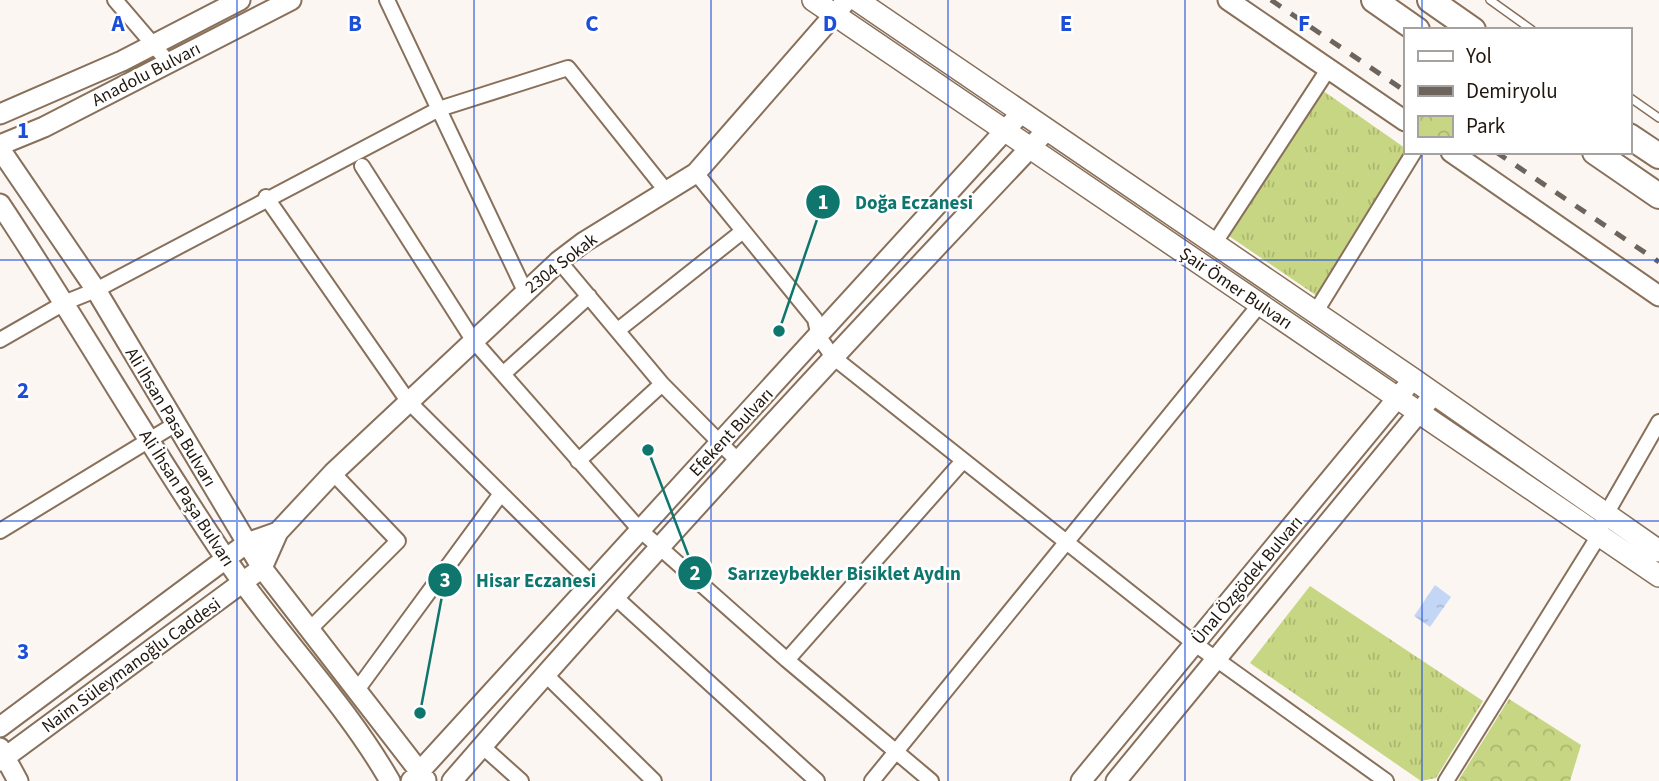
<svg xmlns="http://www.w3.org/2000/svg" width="1659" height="781" font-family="'Source Sans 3',sans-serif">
	<defs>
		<pattern id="grass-tufts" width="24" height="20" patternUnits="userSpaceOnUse" patternTransform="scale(1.75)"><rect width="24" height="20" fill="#c7d683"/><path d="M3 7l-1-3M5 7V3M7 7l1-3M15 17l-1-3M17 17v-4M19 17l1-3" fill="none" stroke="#abb770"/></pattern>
		<pattern id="park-crowns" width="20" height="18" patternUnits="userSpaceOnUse" patternTransform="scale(1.75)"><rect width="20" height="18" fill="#c7d683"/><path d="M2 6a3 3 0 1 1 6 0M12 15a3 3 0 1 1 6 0" fill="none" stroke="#abb770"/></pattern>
		<pattern id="water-ripples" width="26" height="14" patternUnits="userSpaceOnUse" patternTransform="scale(1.75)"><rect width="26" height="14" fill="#c4d6f5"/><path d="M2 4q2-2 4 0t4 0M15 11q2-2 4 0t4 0" fill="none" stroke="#a8b7d1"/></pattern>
	</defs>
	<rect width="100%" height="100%" fill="#fcf6f2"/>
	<path fill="url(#grass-tufts)" d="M1322,90L1405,148V152H1410L1317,296L1226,234Z
		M1310,586L1483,701L1436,778L1421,781L1250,663Z"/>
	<path fill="url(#park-crowns)" d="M1509,699L1581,745L1570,781H1458Z"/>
	<path fill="url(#water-ripples)" d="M1435,585L1451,597L1430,627L1414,616Z"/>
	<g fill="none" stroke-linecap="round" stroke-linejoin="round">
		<defs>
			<path id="lane" d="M1490,0L1532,30
				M1629,97L1659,118"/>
			<path id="street" d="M115,0L169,63
				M387,0L525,291
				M362,166L473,340L640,530L787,660L931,781
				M696,173L815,319L819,337L833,357L1195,644L1386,781
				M266,197L408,401L592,584
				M1214,244L1329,68
				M559,261L662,384L738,461
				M1315,313L1414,152
				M618,330L743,231
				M0,340L66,302L96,290L439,109L568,68L667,192
				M503,374L589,296
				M578,461L662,384
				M0,531L174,425
				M614,596L817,781
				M310,629L398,541L333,473
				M787,660L962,462
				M545,674L654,781
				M357,690L500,495
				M482,746L521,781
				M872,781L1261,303
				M1446,781L1598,537L1605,516L1659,422"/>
			<path id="secondary" d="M1228,0L1405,121
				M0,114L122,61L240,0
				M0,145L44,127L291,0
				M0,149L96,290L262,568L426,780
				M1451,152L1659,296
				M0,204C78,321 147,443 226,559C278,635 344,701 390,781
				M0,727L247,543L278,532
				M0,748L18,781
				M0,761L262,568L278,532L333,473L559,261L584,242L696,173L847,0
				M411,781L1021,113
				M452,781C645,559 844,344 1046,131
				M1081,781L1413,379
				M1116,781L1434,394"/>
			<path id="primary" d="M813,0L1659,576
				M857,0L1413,379L1659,551"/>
			<path id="highway" d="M1374,0L1417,30
				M1430,0L1473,30
				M1629,136L1659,156
				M1595,152L1659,196"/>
		</defs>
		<use href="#lane" stroke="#88705a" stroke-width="10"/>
		<use href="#street" stroke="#88705a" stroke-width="18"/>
		<use href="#secondary" stroke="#88705a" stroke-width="23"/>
		<use href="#primary" stroke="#88705a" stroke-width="24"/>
		<use href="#highway" stroke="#88705a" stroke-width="28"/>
		<use href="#lane" stroke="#fff" stroke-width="7"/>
		<use href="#street" stroke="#fff" stroke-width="14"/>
		<use href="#secondary" stroke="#fff" stroke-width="19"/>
		<use href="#primary" stroke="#fff" stroke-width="21"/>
		<use href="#highway" stroke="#fff" stroke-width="24"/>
		<path stroke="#6c645d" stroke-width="5" stroke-dasharray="12 12" stroke-linecap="butt" d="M1271,0L1405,91
			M1496,152L1659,262"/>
	</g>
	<path fill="none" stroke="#1d4ed8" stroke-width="2" stroke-opacity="0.55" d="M237,0V781M474,0V781M711,0V781M948,0V781M1185,0V781M1422,0V30M1422,152V781M0,260H1659M0,521H1659"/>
	<g text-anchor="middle" stroke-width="5" stroke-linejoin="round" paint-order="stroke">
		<g font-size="18" fill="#20170e" stroke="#fff">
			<text transform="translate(146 74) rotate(-27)" y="6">Anadolu Bulvarı</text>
			<text transform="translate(561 263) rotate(-38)" y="6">2304 Sokak</text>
			<text transform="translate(1236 288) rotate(34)" y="6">Şair Ömer Bulvarı</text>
			<text transform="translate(171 417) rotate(59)" y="6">Ali Ihsan Pasa Bulvarı</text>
			<text transform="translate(731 432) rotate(-47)" y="6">Efekent Bulvarı</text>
			<text transform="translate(187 498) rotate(57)" y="6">Ali İhsan Paşa Bulvarı</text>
			<text transform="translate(1247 580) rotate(-50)" y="6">Ünal Özgödek Bulvarı</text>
			<text transform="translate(131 665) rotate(-36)" y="6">Naim Süleymanoğlu Caddesi</text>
		</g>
	</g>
	<g font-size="23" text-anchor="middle" font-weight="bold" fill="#1d4ed8" stroke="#fff" stroke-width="5" stroke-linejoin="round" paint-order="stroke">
		<text x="118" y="31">A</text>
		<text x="355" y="31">B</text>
		<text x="592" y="31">C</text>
		<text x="830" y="31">D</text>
		<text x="1066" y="31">E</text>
		<text x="1304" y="31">F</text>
		<text x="23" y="138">1</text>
		<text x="23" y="398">2</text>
		<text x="23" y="659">3</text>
	</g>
	<path fill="none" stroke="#0f766e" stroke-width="2.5" d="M779 331L823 202M648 450L695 573M420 713L445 580"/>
	<g fill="#0f766e" stroke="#fff" stroke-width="2.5">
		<circle cx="779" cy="331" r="7"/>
		<circle cx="648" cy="450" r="7"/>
		<circle cx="420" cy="713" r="7"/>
		<circle cx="823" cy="202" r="18"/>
		<circle cx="695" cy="573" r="18"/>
		<circle cx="445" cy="580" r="18"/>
	</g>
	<g font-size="21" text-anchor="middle" font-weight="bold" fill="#fff">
		<text x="823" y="209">1</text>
		<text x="695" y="580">2</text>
		<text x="445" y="587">3</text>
	</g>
	<g font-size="19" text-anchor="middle" font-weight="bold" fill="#0f766e" stroke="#fff" stroke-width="5" stroke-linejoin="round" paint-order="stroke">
		<text x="914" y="209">Doğa Eczanesi</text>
		<text x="844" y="580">Sarızeybekler Bisiklet Aydın</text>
		<text x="536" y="587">Hisar Eczanesi</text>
	</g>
	<rect x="1404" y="28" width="228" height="126" fill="#ffffff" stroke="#a6a29f" stroke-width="2"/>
	<rect x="1418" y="51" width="35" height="10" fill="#ffffff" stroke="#a6a29f" stroke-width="2"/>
	<text x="1466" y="63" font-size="21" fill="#20170e">Yol</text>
	<rect x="1418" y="86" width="35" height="10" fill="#6c645d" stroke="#a6a29f" stroke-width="2"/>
	<text x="1466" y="98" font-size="21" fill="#20170e">Demiryolu</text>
	<rect x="1418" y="116" width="35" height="21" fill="url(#park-crowns)" stroke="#a6a29f" stroke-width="2"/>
	<text x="1466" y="133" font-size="21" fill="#20170e">Park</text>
</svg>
